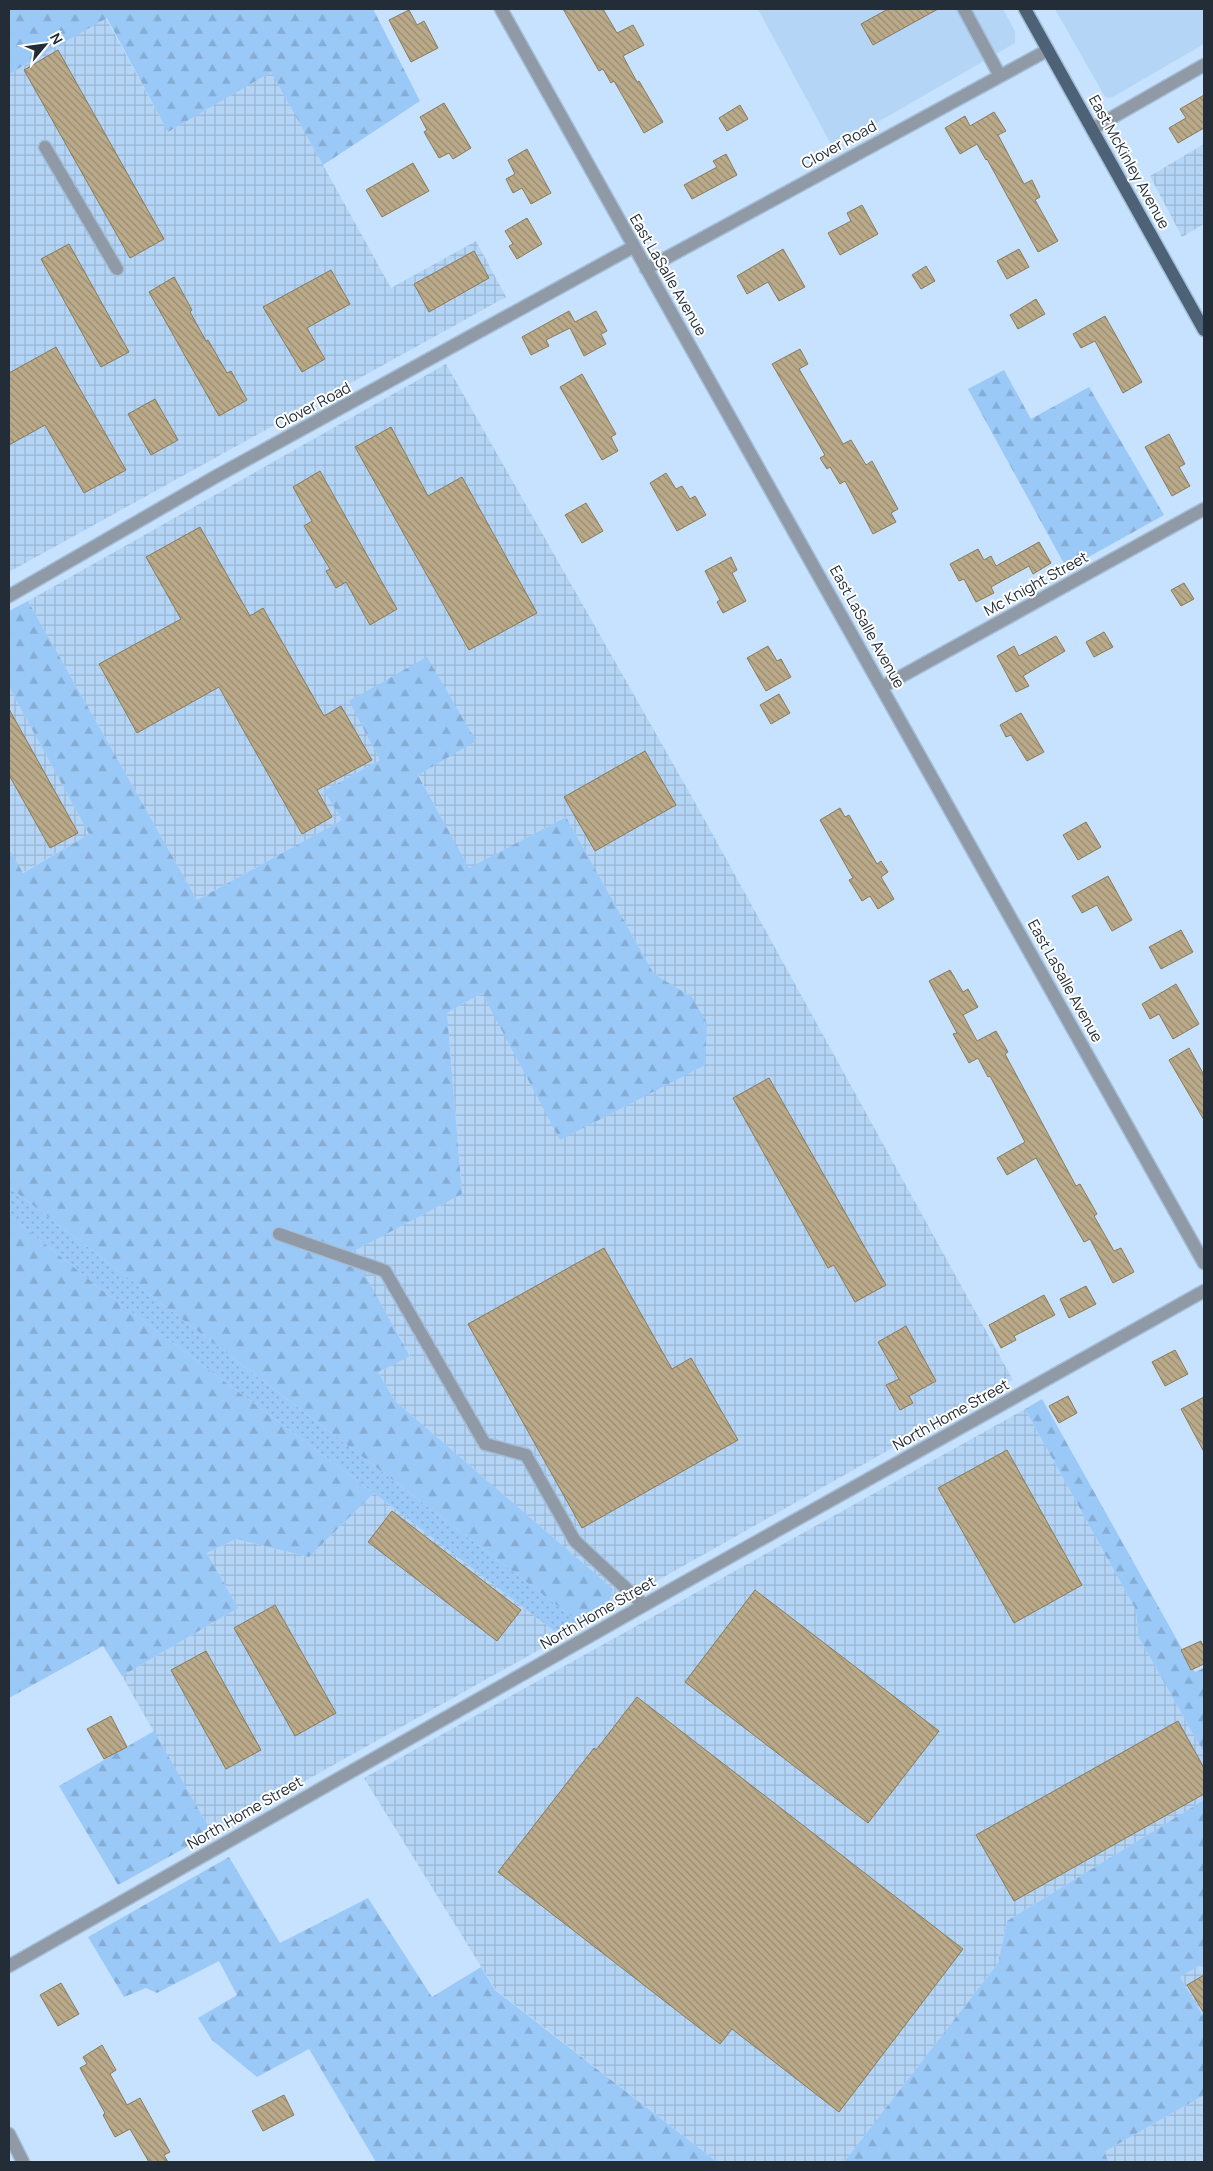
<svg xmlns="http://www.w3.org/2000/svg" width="1213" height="2171" font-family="Manrope,sans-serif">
	<defs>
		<pattern id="industrial-grid" width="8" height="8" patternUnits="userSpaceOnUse" patternTransform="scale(1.25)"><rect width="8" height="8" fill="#b4d5f6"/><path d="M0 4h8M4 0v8" fill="none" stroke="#9ab7d4"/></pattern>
		<pattern id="grass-dots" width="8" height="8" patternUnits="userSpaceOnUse" patternTransform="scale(1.25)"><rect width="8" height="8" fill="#9ac8f7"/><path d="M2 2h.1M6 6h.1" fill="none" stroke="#84acd4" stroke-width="1.8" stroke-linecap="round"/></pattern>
		<pattern id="forest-firs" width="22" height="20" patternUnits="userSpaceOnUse" patternTransform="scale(1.25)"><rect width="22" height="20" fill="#9ac8f7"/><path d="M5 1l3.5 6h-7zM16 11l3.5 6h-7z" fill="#84acd4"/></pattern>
		<pattern id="building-back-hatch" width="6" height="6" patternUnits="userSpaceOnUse" patternTransform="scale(1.25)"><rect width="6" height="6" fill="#baaa89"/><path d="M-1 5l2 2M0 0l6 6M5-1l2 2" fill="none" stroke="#978b71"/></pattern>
	</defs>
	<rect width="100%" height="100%" fill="#c6e2ff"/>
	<path fill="#b4d5f6" d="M758,9H1003L1015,31V43L833,148Z
		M1055,9H1204V44L1111,98L1105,97Z"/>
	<path fill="url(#industrial-grid)" d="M106,18L168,132L271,71L391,288L476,241L506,297L9,572V74Z
		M1204,144V224L1182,237L1150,176Z
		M446,364L697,806L1013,1380L607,1609L613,1589L395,1401L378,1372L410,1355L351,1252L462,1194L447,1013L482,993L692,997L654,974L566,817L469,869L418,774L380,760L325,791L342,820L197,900L28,601Z
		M9,687L89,834L22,873L9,849Z
		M1025,1409L1136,1610L1138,1636L1204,1753V1800L1007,1921L998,1963L844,2162H717L495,1989L364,1778Z
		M374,1493L562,1637L212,1833L122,1676L238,1608L207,1553L236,1539L309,1557Z
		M1204,1963V2018L1180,1977Z
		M1204,2095V2162H1109L1104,2152Z"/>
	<path fill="url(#grass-dots)" d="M9,1187L580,1623L562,1637L374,1493L107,1294L9,1215Z"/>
	<path fill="url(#forest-firs)" d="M9,9H373L420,101L323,165L271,72L168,132L107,18L9,74Z
		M1004,370L1031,419L1089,387L1164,515L1067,569L968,389Z
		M28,601L197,900L342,820L324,791L380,760L349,701L427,657L476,741L418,775L469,868L566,817L654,974L692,997L707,1023L705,1065L560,1140L482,993L447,1013L462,1194L352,1252L410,1356L378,1372L395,1401L613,1589L607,1609L580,1623L9,1187V849L23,873L89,834L9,687V611Z
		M9,1215L107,1294L374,1493L309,1557L236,1539L207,1553L238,1608L122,1676L103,1646L9,1698Z
		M1042,1399L1195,1672L1204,1668V1753L1138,1636L1136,1610L1025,1409Z
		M154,1731L212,1833L118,1885L59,1786Z
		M1204,1800V1963L1180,1977L1204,2018V2095L1104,2152L1109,2162H844L998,1963L1007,1921Z
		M229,1857L280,1943L368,1898L432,1997L481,1967L495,1990L717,2162H376L309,2049L257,2077L212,2040L198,2018L237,1995L219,1961L157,1993L146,1988L124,1997L88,1937Z"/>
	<path fill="url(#building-back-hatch)" stroke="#8a7b5b" d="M563,9H603L617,33L633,25L644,45L623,56L637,82L639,81L663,122L644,133L614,81L611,83L603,69L599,71Z
		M888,9H938L873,45L861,24Z
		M409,10L417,25L424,21L438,48L411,62L389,20Z
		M58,50L164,239L130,258L24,70Z
		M1204,95V128L1178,143L1169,128L1186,118L1180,109Z
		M444,103L471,148L453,159L449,153L439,158L424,132L427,130L420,117Z
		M740,105L748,119L727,131L719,118Z
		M994,112L1006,131L998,135L1024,184L1032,180L1040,197L1035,200L1058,241L1038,252L987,159L986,160L977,144L960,154L945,128L965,116L970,126Z
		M527,149L551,193L531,204L522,188L513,193L506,179L515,174L508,160Z
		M726,154L737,175L692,199L684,185L717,167L713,161Z
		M413,163L429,191L382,217L366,190Z
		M862,205L878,234L840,255L828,233L851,221L847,213Z
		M527,218L542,244L517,259L509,246L513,244L505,231Z
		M69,244L129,352L101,367L41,259Z
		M783,249L805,287L779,301L768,282L747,294L737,276Z
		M1019,249L1029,267L1007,279L997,261Z
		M474,251L489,278L429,312L414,284Z
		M926,266L935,281L921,289L912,275Z
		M331,270L350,304L307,328L325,359L302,372L263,307Z
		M174,277L192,310L190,312L206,341L208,340L227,373L231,371L247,400L219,416L149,292Z
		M1036,299L1045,314L1018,329L1010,315Z
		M569,311L575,322L596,311L607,331L601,334L606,344L584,356L570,328L546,340L549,346L531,355L522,337Z
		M1105,316L1142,382L1123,393L1095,341L1081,348L1073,334Z
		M56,347L126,470L84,493L45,425L9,445V373Z
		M800,349L808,364L799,369L843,444L851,440L866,465L872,461L898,509L891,513L896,522L873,534L845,481L840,484L830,467L827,469L820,458L825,455L772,364Z
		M582,374L616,434L611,437L618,451L602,460L560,387Z
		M155,399L178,440L151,455L128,414Z
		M391,427L428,496L462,477L537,613L469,650L355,447Z
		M1169,434L1185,464L1179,467L1190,486L1172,496L1145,447Z
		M320,471L397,609L370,625L346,582L336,588L326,571L330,569L304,526L312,521L293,487Z
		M666,473L676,489L682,486L690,499L695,496L706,515L677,531L650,483Z
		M586,503L603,531L582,543L565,515Z
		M200,527L250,616L263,608L324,716L341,706L372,760L317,790L332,817L302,834L219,687L137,733L99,664L181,619L146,557Z
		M1039,542L1051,563L1033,574L1029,566L991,587L994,593L976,602L964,579L959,581L950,564L978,549L984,560L991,556L996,566Z
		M731,557L737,570L732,573L746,601L723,613L717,602L720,600L705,571Z
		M1184,583L1194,599L1181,606L1171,590Z
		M1104,632L1113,647L1094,657L1086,642Z
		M1056,636L1065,651L1023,676L1029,686L1016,692L997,656L1014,646L1019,656Z
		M768,646L777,661L781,659L791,677L766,691L747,658Z
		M779,694L790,713L771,724L760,705Z
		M9,709L78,833L50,848L9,775Z
		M1021,713L1044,752L1027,761L1011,735L1006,737L1000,725Z
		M645,751L676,805L595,851L564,797Z
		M840,808L845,817L849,815L877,864L881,861L888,872L881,877L894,899L878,909L870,896L862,901L849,880L853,878L820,820Z
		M1086,822L1101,847L1078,860L1063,835Z
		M1108,876L1132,920L1112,931L1097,905L1082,913L1072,896Z
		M1181,930L1193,952L1161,969L1149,947Z
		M950,970L963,992L968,989L978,1007L963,1015L977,1041L996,1031L1008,1052L1005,1054L1076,1186L1080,1184L1097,1214L1094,1216L1114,1251L1121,1248L1134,1272L1113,1283L1090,1239L1084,1242L1036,1158L1007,1175L997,1158L1025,1142L990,1076L988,1077L978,1058L969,1063L953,1034L957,1033L929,981Z
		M1176,984L1199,1024L1173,1039L1159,1014L1150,1019L1142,1004Z
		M1189,1048L1204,1075V1120L1169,1060Z
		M769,1078L886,1285L855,1302L834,1265L828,1268L733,1098Z
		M604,1248L672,1369L691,1358L738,1440L582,1528L468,1324Z
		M1086,1286L1096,1304L1069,1318L1060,1299Z
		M1044,1295L1055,1315L1014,1336L1016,1340L1001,1348L989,1325Z
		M906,1326L936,1381L909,1396L913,1403L900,1410L886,1385L899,1379L878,1342Z
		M1175,1350L1188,1374L1165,1386L1152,1362Z
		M1068,1396L1077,1413L1059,1423L1049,1406Z
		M1204,1397V1452L1181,1409Z
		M1007,1450L1082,1585L1014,1623L938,1488Z
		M392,1511L521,1610L497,1641L368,1542Z
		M755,1590L939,1731L868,1823L685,1682Z
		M275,1605L336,1713L295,1736L234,1628Z
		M1201,1641L1204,1648V1664L1191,1670L1181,1650Z
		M206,1651L261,1750L226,1769L171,1670Z
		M637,1697L963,1949L839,2112L732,2029L720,2044L498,1872L594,1748L596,1750Z
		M111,1716L127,1747L104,1759L87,1729Z
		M1178,1721L1204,1768V1794L1014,1901L976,1835Z
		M1204,1975V2013L1187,1985Z
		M61,1983L79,2014L58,2026L40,1995Z
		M102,2045L116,2070L110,2074L127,2105L140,2098L170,2152L164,2155L168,2162H149L130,2129L115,2137L103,2115L105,2113L80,2068L87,2064L83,2057Z
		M284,2095L294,2115L263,2131L252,2111Z"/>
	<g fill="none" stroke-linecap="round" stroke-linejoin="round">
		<defs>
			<path id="minor" d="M501,9L1204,1263
				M964,9L1000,76
				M1092,129L1204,65
				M45,147L117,269
				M646,269L1048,50
				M9,596L215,477L633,247
				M882,687L1204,509
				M279,1234L385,1271L485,1444L526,1455L575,1541L644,1605
				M9,1966L669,1591L1204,1291
				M9,2134L23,2162"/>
			<path id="major" d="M1025,9L1204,330"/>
		</defs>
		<use href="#minor" stroke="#a5bed7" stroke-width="15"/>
		<use href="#major" stroke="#a5bed7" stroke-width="15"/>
		<use href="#minor" stroke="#8f9aa6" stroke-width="12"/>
		<use href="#major" stroke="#4d6277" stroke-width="12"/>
	</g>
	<g text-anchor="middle" stroke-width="4" stroke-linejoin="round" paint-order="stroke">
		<g font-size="15" fill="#222d37" stroke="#fff">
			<text transform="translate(839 145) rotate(-29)" y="5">Clover Road</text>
			<text transform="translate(1129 162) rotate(61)" y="5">East McKinley Avenue</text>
			<text transform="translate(668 275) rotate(60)" y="5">East LaSalle Avenue</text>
			<text transform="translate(313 406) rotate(-28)" y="5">Clover Road</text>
			<text transform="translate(1036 584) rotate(-29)" y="5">Mc Knight Street</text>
			<text transform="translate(867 627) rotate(61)" y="5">East LaSalle Avenue</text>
			<text transform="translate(1065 981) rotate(61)" y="5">East LaSalle Avenue</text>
			<text transform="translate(951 1415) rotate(-29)" y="5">North Home Street</text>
			<text transform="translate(598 1613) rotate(-30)" y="5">North Home Street</text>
			<text transform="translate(245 1813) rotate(-30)" y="5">North Home Street</text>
		</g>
	</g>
	<rect width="1213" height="2171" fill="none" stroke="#222d37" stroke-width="20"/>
	<g transform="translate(45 45) rotate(61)" stroke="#ffffff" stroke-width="4" paint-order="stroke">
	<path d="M0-4L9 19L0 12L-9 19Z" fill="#222d37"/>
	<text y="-8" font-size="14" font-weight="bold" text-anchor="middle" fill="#222d37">N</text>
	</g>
</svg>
